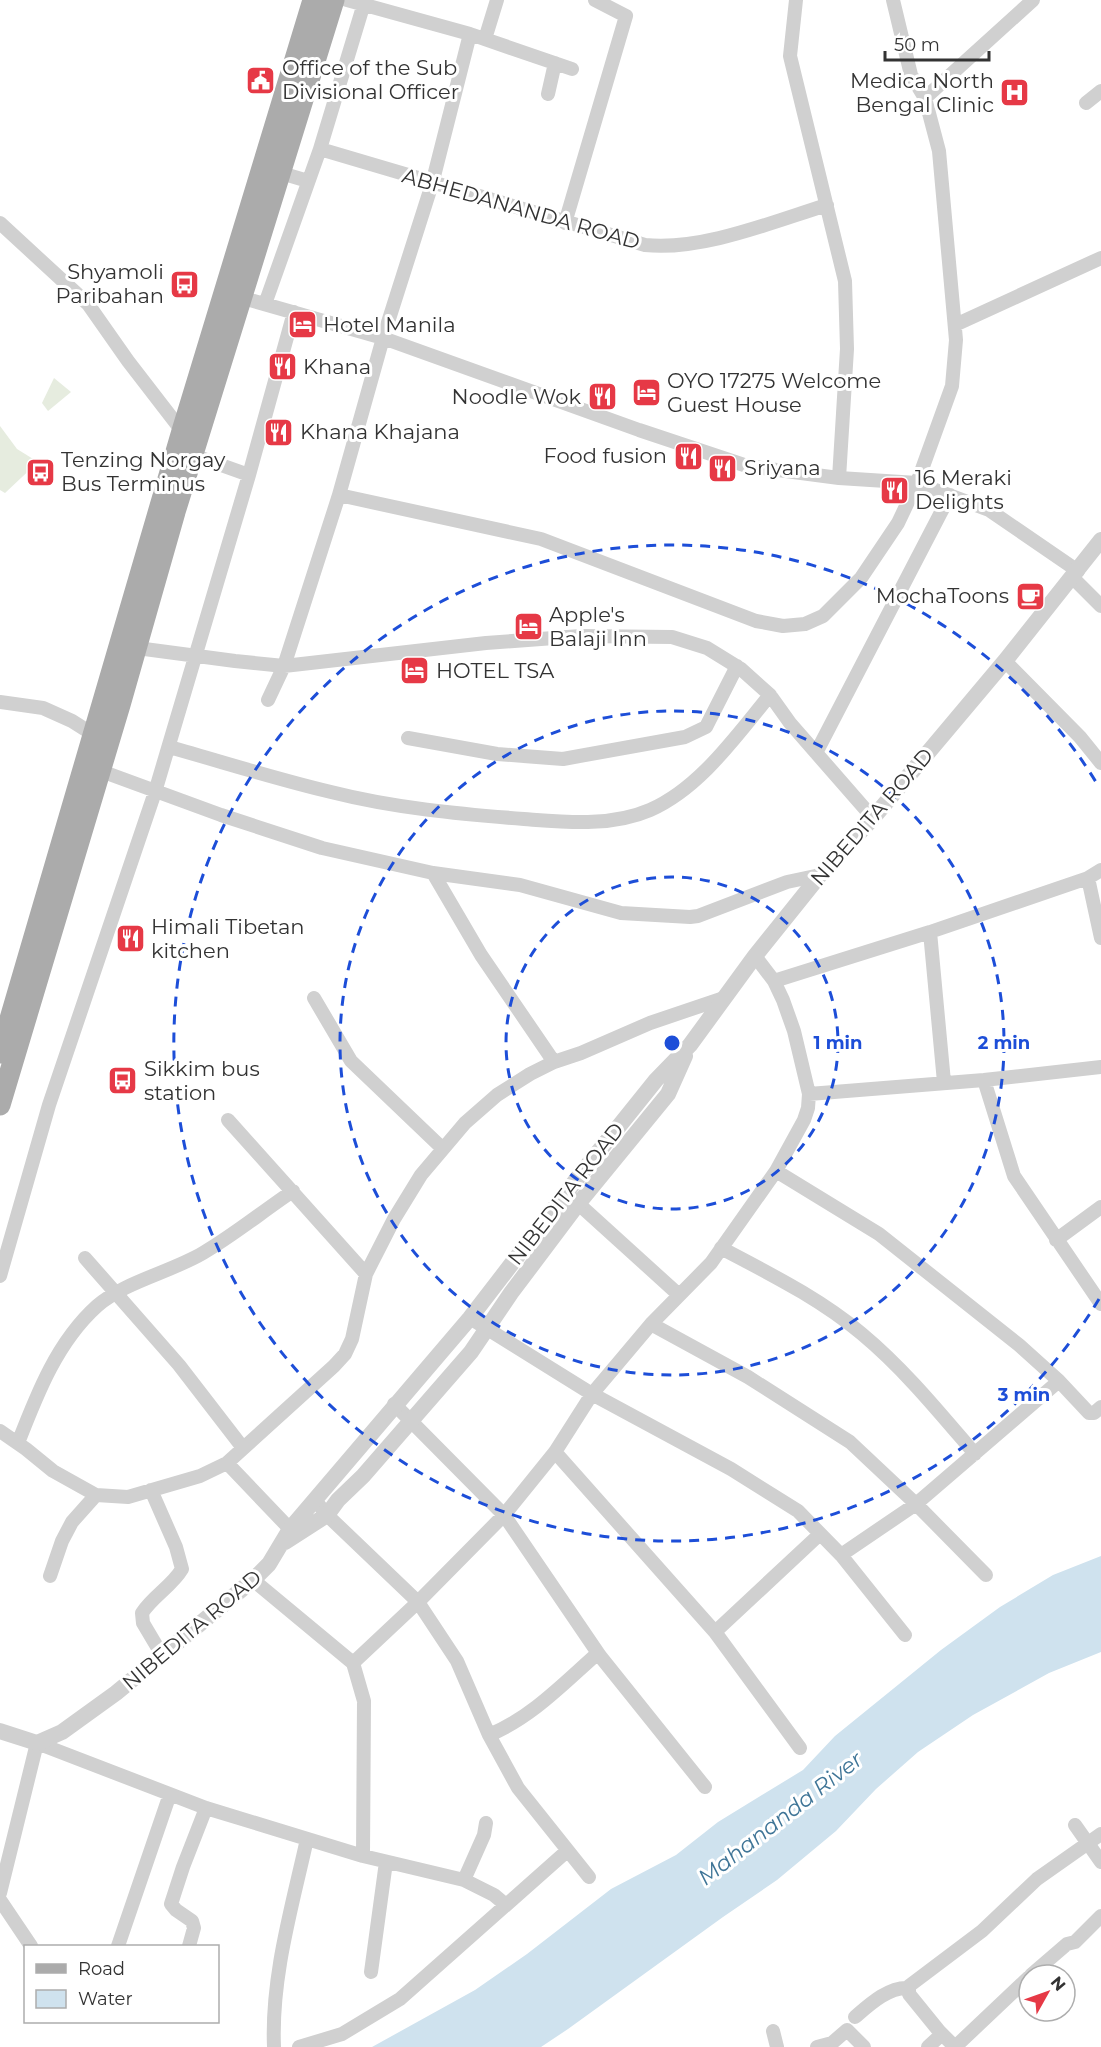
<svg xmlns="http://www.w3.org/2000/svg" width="1101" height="2047" font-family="Montserrat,sans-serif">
	<rect width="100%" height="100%" fill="#fff"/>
	<path fill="#e6ecdf" d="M54,378L71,392L48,411L42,403Z
		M0,426L17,449L38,462L5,493L0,490Z"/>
	<path fill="#cfe2ee" d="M1101,1556V1652L1049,1673L973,1715L918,1752L876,1789L836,1831L777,1880L723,1917L568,2029L541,2047H372L475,1990L527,1954L611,1889L676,1855L718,1822L803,1770L835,1736L941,1650L1000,1607L1053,1575Z"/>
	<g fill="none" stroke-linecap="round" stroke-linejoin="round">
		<path stroke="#d0d0d0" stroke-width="14" d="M347,0L470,34L572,69
			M796,0L790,56L845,281L847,349L839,478
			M485,39L497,0
			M548,94L555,63
			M925,98L1033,0
			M1086,103L1101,91
			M320,149L645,245C702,251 772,222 827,205
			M281,173L308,181
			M0,223L88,304L128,361L182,431
			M565,223L626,16L595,0
			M243,298L383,338L639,430L747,466L839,478L917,483L989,510L1078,571
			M265,304L320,149L365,0
			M955,325L1101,258
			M193,455L249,475
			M339,495L541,539L756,621L783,626L805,624L823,616L861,578L898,523L917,483L952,386L956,340L939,151L925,98L911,75L893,0
			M1072,577L1101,606
			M137,648L235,661L284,666L486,643L581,636L672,637L707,648L741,669L770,695L790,723L873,818
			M1005,661L1080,737L1101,763
			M268,700L284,666L339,495L383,338L432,184L470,34
			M0,702L43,708L72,721L94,735
			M408,738L497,754L563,759L685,737L706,727L737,666
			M169,747C223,762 276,779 331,792C394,808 459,814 524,819C565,822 611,827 650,810C700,788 736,736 770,695
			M816,753L950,495
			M101,771L221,815L322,848L433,873L520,885L621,913L690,917L698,916L787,882L820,875
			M433,873L481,955L554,1062
			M1088,878L1101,938
			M930,932L944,1082
			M774,981L930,932L1088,878L1101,870
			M314,998L351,1061L442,1148
			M984,1080L1014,1176L1101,1304
			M809,1094L984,1080L1101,1067
			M228,1120L366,1274
			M776,1171L879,1234L1019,1345L1059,1381L1089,1413H1094L1101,1407
			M572,1198L679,1295
			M1056,1240L1101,1207
			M721,1248C770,1274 819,1298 862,1334C904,1369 939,1412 975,1454
			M85,1258L179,1365L243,1448
			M0,1276L49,1105L155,792L249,475L294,312
			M470,1318L592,1394L731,1469L798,1511L841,1555L905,1635
			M651,1324L748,1377L850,1442L916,1504L986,1575
			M394,1404L504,1515L600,1656L705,1787
			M0,1431L26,1449L53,1471L96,1495L128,1497L200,1476L227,1463L334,1366L345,1354L352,1339L366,1274L394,1219L421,1175L465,1123L497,1095L530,1074L554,1062L581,1053L650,1023L724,998
			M18,1443C37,1394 57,1342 97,1306C124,1282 171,1272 203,1253C234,1235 263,1211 293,1191
			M555,1452L715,1632L800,1748
			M227,1463L290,1529
			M151,1490L176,1547L182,1569C172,1586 153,1596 142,1613L143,1623L162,1655
			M315,1500L327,1515L418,1602L457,1661L489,1735L518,1788L589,1877
			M841,1555L916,1504L1059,1381
			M50,1576L62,1541L72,1522L96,1495
			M253,1580L353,1663L364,1701L363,1856
			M715,1632L820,1534
			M353,1663L418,1602L504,1515L555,1452L592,1394L651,1324L711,1263L776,1171L804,1120L808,1108L809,1094L794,1031L783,1000L774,981L755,956
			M489,1735C531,1718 564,1683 598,1653
			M1075,1825L1101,1862
			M464,1880L484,1835L486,1823
			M0,1893L37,1743L206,1808L363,1856L464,1880L494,1895L506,1905
			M0,1900L31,1946
			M118,1946L170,1794
			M189,1946L194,1928L192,1921L176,1910L171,1904L183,1867L206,1808
			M371,1972L386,1862
			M1031,1975L1067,1944L1075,1942L1101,1916
			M855,2017C869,2005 888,1987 908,1988
			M773,2031L777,2047
			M274,2047C271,1977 292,1907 307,1839
			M299,2047L342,2034L400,1999L567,1851
			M817,2047L832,2043L847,2030L864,2047
			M928,2047L942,2034
			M955,2047L939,2031L909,1994V1986L982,1931L1037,1879L1101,1834
			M955,2047L1029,1977"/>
		<path stroke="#d0d0d0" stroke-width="16" d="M285,1542L327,1515L338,1500L363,1476L471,1352L511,1293L578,1204L668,1094L685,1056
			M0,1731L37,1743L62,1732L116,1693L253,1580L269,1564L290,1529L470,1318L583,1171L656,1080L690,1045L755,956L820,875L873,818L1005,661L1101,540"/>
		<path stroke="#ababab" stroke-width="21" d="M0,1053L182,431L313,0
			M0,1105L120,705L175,512L334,0"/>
	</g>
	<g fill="none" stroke="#1d4ed8" stroke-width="3" stroke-dasharray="10 8">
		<circle cx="672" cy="1043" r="166"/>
		<circle cx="672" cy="1043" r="332"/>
		<path d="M1099 1299A498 498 0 1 1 1099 787"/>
	</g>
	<defs>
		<symbol id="civic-square" viewBox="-11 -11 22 22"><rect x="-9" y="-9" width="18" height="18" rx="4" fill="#e63946" stroke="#fff"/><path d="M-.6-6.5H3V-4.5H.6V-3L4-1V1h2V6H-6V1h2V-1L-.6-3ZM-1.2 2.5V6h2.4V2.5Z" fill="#fff"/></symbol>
		<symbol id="hospital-square" viewBox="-11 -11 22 22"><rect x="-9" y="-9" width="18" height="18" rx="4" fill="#e63946" stroke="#fff"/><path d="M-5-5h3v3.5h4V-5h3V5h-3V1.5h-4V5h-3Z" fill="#fff"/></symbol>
		<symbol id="bus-square" viewBox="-11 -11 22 22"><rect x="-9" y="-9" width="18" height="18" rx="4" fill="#e63946" stroke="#fff"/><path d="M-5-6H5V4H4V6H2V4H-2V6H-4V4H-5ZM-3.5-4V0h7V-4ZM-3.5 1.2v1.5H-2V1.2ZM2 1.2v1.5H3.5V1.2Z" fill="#fff"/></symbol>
		<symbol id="hotel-square" viewBox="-11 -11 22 22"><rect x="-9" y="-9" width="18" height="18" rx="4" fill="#e63946" stroke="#fff"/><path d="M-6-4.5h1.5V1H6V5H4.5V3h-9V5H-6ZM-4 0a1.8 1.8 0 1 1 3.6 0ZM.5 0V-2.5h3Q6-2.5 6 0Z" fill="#fff"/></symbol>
		<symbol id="restaurant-square" viewBox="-11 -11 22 22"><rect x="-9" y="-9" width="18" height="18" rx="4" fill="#e63946" stroke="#fff"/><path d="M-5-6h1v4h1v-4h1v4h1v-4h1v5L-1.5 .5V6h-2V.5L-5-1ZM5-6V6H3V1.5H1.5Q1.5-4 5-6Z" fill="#fff"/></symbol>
		<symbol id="cafe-square" viewBox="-11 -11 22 22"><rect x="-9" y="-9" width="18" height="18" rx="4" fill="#e63946" stroke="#fff"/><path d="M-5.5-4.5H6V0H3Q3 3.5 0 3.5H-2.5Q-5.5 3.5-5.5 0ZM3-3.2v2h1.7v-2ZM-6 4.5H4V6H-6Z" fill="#fff"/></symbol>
	</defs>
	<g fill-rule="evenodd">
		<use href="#civic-square" x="244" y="64" width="33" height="33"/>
		<use href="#hospital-square" x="998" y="76" width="33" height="33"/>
		<use href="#bus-square" x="168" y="268" width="33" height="33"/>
		<use href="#hotel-square" x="286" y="308" width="33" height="33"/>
		<use href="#restaurant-square" x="266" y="350" width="33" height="33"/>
		<use href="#hotel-square" x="630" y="376" width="33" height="33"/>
		<use href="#restaurant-square" x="586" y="380" width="33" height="33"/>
		<use href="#restaurant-square" x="262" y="416" width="33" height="33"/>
		<use href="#restaurant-square" x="672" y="440" width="33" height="33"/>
		<use href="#restaurant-square" x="706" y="452" width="33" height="33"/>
		<use href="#bus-square" x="24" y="456" width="33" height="33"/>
		<use href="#restaurant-square" x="878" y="474" width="33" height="33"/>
		<use href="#cafe-square" x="1014" y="580" width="33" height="33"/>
		<use href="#hotel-square" x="512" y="610" width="33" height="33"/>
		<use href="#hotel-square" x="398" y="654" width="33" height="33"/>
		<use href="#restaurant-square" x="114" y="922" width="33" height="33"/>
		<use href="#bus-square" x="106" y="1064" width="33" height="33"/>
	</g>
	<g text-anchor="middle" stroke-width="6" stroke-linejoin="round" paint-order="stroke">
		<g font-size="21" fill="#333" stroke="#fff" text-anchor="start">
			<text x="282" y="75">Office of the Sub<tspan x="282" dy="24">Divisional Officer</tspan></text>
			<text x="994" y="88" text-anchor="end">Medica North<tspan x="994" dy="24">Bengal Clinic</tspan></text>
			<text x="164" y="279" text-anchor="end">Shyamoli<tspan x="164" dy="24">Paribahan</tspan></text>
			<text x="323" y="332">Hotel Manila</text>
			<text x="303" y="374">Khana</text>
			<text x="667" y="388">OYO 17275 Welcome<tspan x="667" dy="24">Guest House</tspan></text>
			<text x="581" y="404" text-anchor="end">Noodle Wok</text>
			<text x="300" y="439">Khana Khajana</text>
			<text x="667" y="463" text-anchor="end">Food fusion</text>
			<text x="61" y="467">Tenzing Norgay<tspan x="61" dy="24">Bus Terminus</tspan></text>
			<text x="744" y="475">Sriyana</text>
			<text x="915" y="485">16 Meraki<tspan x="915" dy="24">Delights</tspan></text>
			<text x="1009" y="603" text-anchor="end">MochaToons</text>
			<text x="549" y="622">Apple's<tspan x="549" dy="24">Balaji Inn</tspan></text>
			<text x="436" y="678">HOTEL TSA</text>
			<text x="151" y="934">Himali Tibetan<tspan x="151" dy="24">kitchen</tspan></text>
			<text x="144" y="1076">Sikkim bus<tspan x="144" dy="24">station</tspan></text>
		</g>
		<g font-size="21" fill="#333" stroke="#fff">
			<text transform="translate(521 209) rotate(16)" y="7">ABHEDANANDA ROAD</text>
			<text transform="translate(872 817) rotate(-49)" y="7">NIBEDITA ROAD</text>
			<text transform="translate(566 1194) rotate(-52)" y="7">NIBEDITA ROAD</text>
			<text transform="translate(192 1630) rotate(-40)" y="7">NIBEDITA ROAD</text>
		</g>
		<g font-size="22" font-style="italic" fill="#3f7597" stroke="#fff">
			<text transform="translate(780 1818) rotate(-38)" y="8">Mahananda River</text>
		</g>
	</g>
	<circle cx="672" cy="1043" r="9" fill="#1d4ed8" stroke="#fff" stroke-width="3"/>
	<g font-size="18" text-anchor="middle" font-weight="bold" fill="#1d4ed8" stroke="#fff" stroke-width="6" stroke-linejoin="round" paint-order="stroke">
		<text x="838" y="1049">1 min</text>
		<text x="1004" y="1049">2 min</text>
		<text x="1024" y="1401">3 min</text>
	</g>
	<rect x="24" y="1945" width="195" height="78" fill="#ffffff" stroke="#adadad" stroke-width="1.5"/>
	<rect x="36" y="1964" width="30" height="9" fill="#ababab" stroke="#adadad" stroke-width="1.5"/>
	<text x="78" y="1975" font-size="18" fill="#333333">Road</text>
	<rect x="36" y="1990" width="30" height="18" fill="#cfe2ee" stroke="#adadad" stroke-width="1.5"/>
	<text x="78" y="2005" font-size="18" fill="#333333">Water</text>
	<g transform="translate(1047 1993) rotate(50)"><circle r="28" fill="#ffffff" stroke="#adadad" stroke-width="1.5"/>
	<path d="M0-4.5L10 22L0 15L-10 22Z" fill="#e63946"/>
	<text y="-9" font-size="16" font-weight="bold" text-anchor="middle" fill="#333333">N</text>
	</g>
	<path d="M885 51v9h104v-9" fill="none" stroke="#333333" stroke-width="3"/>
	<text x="894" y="51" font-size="18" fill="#333333" stroke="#ffffff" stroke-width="4.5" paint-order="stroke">50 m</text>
</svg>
